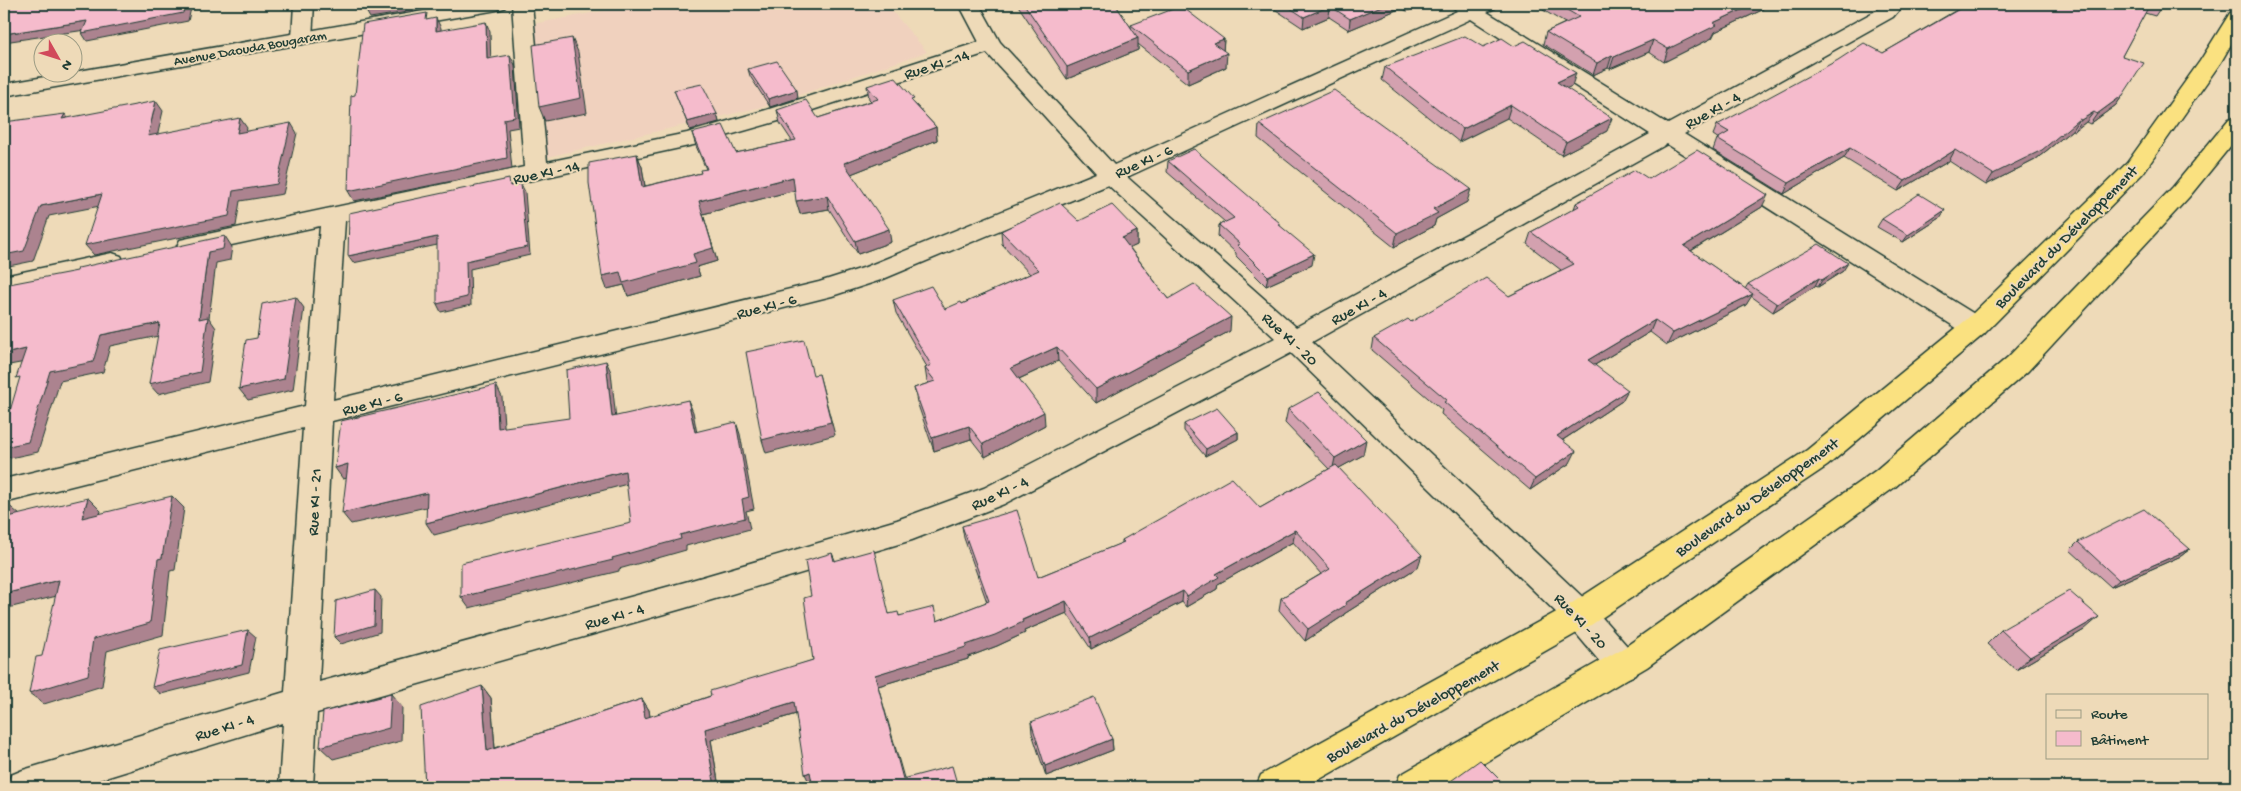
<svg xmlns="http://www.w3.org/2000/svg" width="2241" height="791" font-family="'Gochi Hand',sans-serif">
	<rect width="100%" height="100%" fill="#eedab8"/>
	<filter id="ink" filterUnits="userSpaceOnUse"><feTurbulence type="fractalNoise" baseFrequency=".02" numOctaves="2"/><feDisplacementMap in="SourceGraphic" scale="10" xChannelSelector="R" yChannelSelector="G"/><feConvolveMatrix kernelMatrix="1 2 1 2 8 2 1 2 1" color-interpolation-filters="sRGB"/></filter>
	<g filter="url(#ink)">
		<path fill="#f0d1be" d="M640,4H886L927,52L766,106L547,157L533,24Z"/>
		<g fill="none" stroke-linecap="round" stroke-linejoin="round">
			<defs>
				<path id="street" d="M294,4H314L312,38L309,42L302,44L295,42L292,38Z
					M512,4H532L547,162L687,133L766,110L979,42L959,4H979L1000,42L1114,165L1457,11L1450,4H1498L1495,8L1487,12L1668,124L1879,9L1883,4H1904L1893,17L1684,134L1984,320L1988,327L1984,334L1975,336L1966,334L1667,144L1312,342L1591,605L1635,655L1639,665L1635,675L1623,680L1611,675L1569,625L1291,353L1004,504L912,540L685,608L317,713L313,787H279L283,723L76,787H6L11,775L23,770L285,692L303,428L4,503V479L305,406L320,226L189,254L180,252L177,246L180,240L189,238L524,167ZM1471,19L1650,134L1296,327L1127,177ZM987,53L1096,173L863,268L819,282L333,400L345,221L698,144L782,120ZM1108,185L1275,338L984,488L897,520L685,582L319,682L332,421L832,296L881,280Z
					M112,253L121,256L124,262L121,268L4,294V276Z"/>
				<path id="secondary" d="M464,4H507L504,8L497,10L4,96V84Z"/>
				<path id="highway" d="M2237,11V34L2221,62L2143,173L1984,334L1827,466L1591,625L1306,787H1256L1261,775L1569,605L1807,450L1966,320L2127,163L2200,61L2230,13Z
					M2237,117V138L2189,197L2028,371L1895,487L1647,667L1444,787H1395L1400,775L1625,647L1875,471L2008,357L2173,187L2229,119Z"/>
			</defs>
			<use href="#street" stroke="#1f3d34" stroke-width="3"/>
			<use href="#secondary" stroke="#1f3d34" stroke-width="3"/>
			<use href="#highway" stroke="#1f3d34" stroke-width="3"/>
			<use href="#street" fill="#eedab8" fill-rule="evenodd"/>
			<use href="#secondary" fill="#eedab8" fill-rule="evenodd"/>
			<use href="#highway" fill="#fae180" fill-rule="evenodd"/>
		</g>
		<path fill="#d3a1af" stroke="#1f3d34" d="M1017,4H1115L1131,28V25L1224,39L1223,51L1226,67L1188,84L1138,44V50L1067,79Z
			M1253,4H1267L1258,7Z
			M1267,4H1424L1407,11L1401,8L1349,30L1329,17L1303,28Z
			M1545,4H1765L1762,10L1715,32L1712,38L1664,62L1649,52L1610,69L1608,68L1593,75L1543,44L1546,32L1565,23L1543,10Z
			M1941,4H2163L2155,16L2145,13L2122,56L2123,95L2116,105L2090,124L2086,122L2074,131L2072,130L2035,160L1986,185L1949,161L1898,191L1844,158L1784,194L1713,150L1717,139H1719L1713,135L1717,125L1883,53L1958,9Z
			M1483,47L1572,86L1566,88L1607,131L1561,155L1507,118L1459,142L1382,80L1385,67Z
			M748,69L798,98L770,107L750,76Z
			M867,86L915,104L936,127L937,140L851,174L891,242L858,254L829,209L800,214L795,190L703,214L717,261L697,267L700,276L628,296L624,285L607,289L637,154L642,167L645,186L701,173L706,169L696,146L692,133L736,153L792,141L780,123L777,110L818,118L871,101L869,99Z
			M674,90L717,114L719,122L690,130Z
			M1259,124L1467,202L1436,219L1434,226L1394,247L1258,138Z
			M1168,161L1280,223V226L1312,265L1266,286L1236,256V253L1218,236L1219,225L1225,222L1167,172Z
			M1649,179L1762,207L1691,251L1745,289L1748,284L1843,271L1818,287L1815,286L1773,312L1751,296L1746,305L1667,345L1650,332L1595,365L1622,401L1563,440L1570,463L1530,490L1441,414L1442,410L1372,350L1374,338L1411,322L1509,296L1561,270L1527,244L1531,232L1574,209L1576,203Z
			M1940,218L1903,242L1877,227L1882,219Z
			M1079,221L1137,231V245L1130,248L1168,299L1230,331L1096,403L1058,361L1019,379L1045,425L985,457L971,439L934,451L917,402L914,388L929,383L927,381L925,368L927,367L896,313L893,300L945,309L962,304L1030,274L1002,244L1001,231Z
			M1288,409L1363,455L1339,468L1418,567L1344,614L1343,616L1305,641L1279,610L1281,598L1321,574L1293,542L1218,584L1217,589L1186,607L1182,602L1091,649L1067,613L1024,631L1025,633L997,646L968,657V659L878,686L904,778L958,787L813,783L810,784L796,714L711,740L719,787H425L482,686L491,698L495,748L642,699L649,710L650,717L813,660L811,596L832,553L835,560L890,614L937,621L987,602L964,538L962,526L1038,577L1122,543V540L1260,508L1329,469L1285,423Z
			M1184,424L1238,432V439L1205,456L1184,431Z
			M2078,542L2190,549L2181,556L2111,587L2070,550Z
			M2001,630H2084L2016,670L1987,644Z
			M1031,722L1112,739L1113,750L1046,776L1032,733Z
			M1448,783L1507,787H1446Z"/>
		<path fill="#ac838f" stroke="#1f3d34" d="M185,4H192L188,21L87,41L82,33Z
			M408,4H432V8L370,18L366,11Z
			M1258,4H1267L1258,7Z
			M1386,4H1402L1401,8L1349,30L1350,19Z
			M1408,4H1424L1407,11Z
			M1755,4H1765L1762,10L1715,32L1712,38L1664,62L1668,49L1713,23Z
			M1330,6L1329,17L1303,28L1304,17Z
			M436,18L441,28V41L436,31Z
			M87,21L92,29L4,42V34Z
			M486,22L490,32L491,69L487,59Z
			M572,38L578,52L587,113L545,121L539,107Z
			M1138,38V50L1067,79V67Z
			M1224,39L1223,53L1213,43Z
			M1653,40L1649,52L1610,69L1614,57Z
			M1227,53L1226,67L1188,84V70Z
			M510,55L515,65L519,127L508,129L512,169L354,201L348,191L504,119Z
			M1612,55L1608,68L1593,75L1597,63Z
			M1576,73L1572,86L1553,95L1557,82Z
			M797,90L798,98L770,107L768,99Z
			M2123,95L2116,105L2090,124L2097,114Z
			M156,101L163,111L155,146L148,136Z
			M1511,105L1507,118L1459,142L1463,129Z
			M2094,112L2086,122L2074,131L2081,120Z
			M65,114L72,124L62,119Z
			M717,114L719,122L690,130L687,122Z
			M240,118L247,128L243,143L237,133Z
			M1612,118L1607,131L1561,155L1566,142Z
			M2079,119L2072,130L2035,160L1986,185L1993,174Z
			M291,123L297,133L283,194L240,201L236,226L94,255L85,245L233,191Z
			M936,127L937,140L846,176L844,163Z
			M1850,148L1844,158L1784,194L1789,183Z
			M1955,150L1949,161L1898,191L1905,181Z
			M637,154L642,167L647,200L642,187Z
			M793,177L796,190L703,214L717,261L697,267L700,276L628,296L624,285L607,289L602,276L693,254L699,201Z
			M521,184L525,192L530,255L470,269L471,305L441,312L437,304L466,261Z
			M1471,189L1467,202L1436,219L1434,226L1394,247L1397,233L1433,209Z
			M102,194L110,204L49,216L33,261L4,267V255L41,206Z
			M1768,195L1762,207L1679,258L1684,246Z
			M827,196L829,209L800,214L796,201Z
			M1945,210L1940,218L1903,242L1908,235Z
			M889,229L891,242L858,254L855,241Z
			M1137,231V245L1122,252V238Z
			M225,236L232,247L230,260L216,263L209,318L216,328L208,382L158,394L149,384L199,319L208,252Z
			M437,237L442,244L353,263L348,256Z
			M1314,254L1312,265L1266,286L1268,276Z
			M1848,263L1843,271L1818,287L1822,280Z
			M1819,278L1815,286L1773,312L1777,304Z
			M1753,294L1746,305L1667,345L1673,333Z
			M296,297L304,308L293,390L248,400L239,389Z
			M1231,317L1230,331L1096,403V389Z
			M1655,320L1650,332L1583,372L1588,360Z
			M160,323L168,334L110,346L103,372L60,381L38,452L10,458L4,452V447L50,371L101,335Z
			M1057,347L1058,361L1012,382L1011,368Z
			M26,349L36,360L4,366V354Z
			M606,361L611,372L617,429L612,417Z
			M819,374L835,435L766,453L762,440Z
			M496,385L502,397L505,439L498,428Z
			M1628,390L1622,401L1552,447L1557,436Z
			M688,400L693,412L699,444L695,432Z
			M1044,412L1045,425L985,457L983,444Z
			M736,422L740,434L754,509L746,511L750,529L686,546V550L619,569V571L469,608L461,597L612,558L742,499Z
			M969,426L971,439L934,451L932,438Z
			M1238,432V439L1205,456L1206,449Z
			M1366,440L1363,455L1332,472L1335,458Z
			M1576,451L1570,463L1530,490L1535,479Z
			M348,464L356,476L343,479L335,468Z
			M625,471L631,483L434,535L426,523Z
			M427,493L435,505L351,524L342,513Z
			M172,496L184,508L175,570L170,571L163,635L107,651L102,686L44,704L29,693L158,559Z
			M88,498L101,511L95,530L82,518Z
			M6,503L20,515L4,520V510Z
			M1295,530L1293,542L1218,584L1217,589L1186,607L1187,596L1216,574Z
			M2190,549L2181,556L2111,587L2119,580Z
			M1422,555L1418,567L1344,614L1343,616L1305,641L1308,629L1345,603Z
			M59,580L73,592L4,609V594Z
			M375,590L381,597L380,632L341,644L334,637Z
			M1183,591L1182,602L1091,649L1090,638Z
			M1066,601L1067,613L1024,631L1025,633L997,646L968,657V659L878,686L875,675L966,645Z
			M2099,617L2084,630L2016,670L2030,657Z
			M248,630L256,637L249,672L161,694L152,687Z
			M482,686L491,698L496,762L487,751Z
			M391,694L402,707L401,741L333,759L320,747Z
			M642,699L649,710L652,729L645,718Z
			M794,702L799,713L711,740L719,787H715L705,729Z
			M1112,739L1113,750L1046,776L1045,766Z
			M810,772L815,783L810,784L805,774Z"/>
		<path fill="#f5bbcc" stroke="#1f3d34" d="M4,4H185L183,13L82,33L87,21L4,34Z
			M367,4H408L366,11Z
			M1024,4H1115L1138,38L1067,67Z
			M1284,4H1386L1350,19L1330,6L1304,17Z
			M1557,4H1755L1713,23L1717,25L1668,49L1653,40L1614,57L1612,55L1597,63L1546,32L1579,17Z
			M1968,4H2150L2122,56L2144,63L2123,95L2097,114L2094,112L2081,120L2079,119L2042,150L1993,174L1955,150L1905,181L1850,148L1789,183L1717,139L1729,132L1717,125L1838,60L1864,43L1883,53Z
			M1181,6L1224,39L1213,43L1227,53L1188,70L1131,25Z
			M427,13L426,20L436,18V31L486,22L487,59L510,55L515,117L504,119L507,158L348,191L351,96L355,95L363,24Z
			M1465,36L1483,47L1502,38L1514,46L1525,41L1576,73L1557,82L1612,118L1566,142L1511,105L1463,129L1385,67Z
			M572,38L581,98L539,107L533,45Z
			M777,61L797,90L768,99L748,69Z
			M895,77L914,99L911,100L936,127L844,163L889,229L855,241L827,196L796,201L793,177L699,201L713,248L693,254L696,263L623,283L620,272L602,276L589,183V163L637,154L642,187L701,173L700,170L707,169L692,133L723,125L736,153L796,140L777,110L806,100L818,118L878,99L867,86Z
			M702,84L717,114L687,122L674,90Z
			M1334,90L1471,189L1433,209L1438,213L1397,233L1259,124Z
			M156,101L148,136L240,118L237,133L291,123L277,184L233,191L229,216L85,245L102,194L41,206L24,251L4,255V122L65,114L62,119Z
			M1194,149L1280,223L1278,224L1314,254L1268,276L1237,245L1240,244L1219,225L1234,218L1168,161Z
			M1697,150L1768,195L1684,246L1753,294L1673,333L1655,320L1588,360L1628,390L1557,436L1576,451L1535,479L1444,402L1447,400L1374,338L1408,319L1411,322L1486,278L1509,296L1574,264L1531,232L1579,206L1576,203L1635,170L1649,179Z
			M509,179L510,186L521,184L527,247L466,261L467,297L437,304V237L348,256L349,213Z
			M1919,194L1945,210L1908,235L1882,219Z
			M1060,203L1079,221L1112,205L1137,231L1122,238L1168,299L1194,284L1231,317L1096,389L1057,347L1011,368L1044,412L983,444L969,426L932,438L914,388L935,381L925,368L931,365L893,300L931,286L945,309L961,302L962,304L1039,270L1001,231Z
			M225,236L223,249L208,252L199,319L208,317L200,372L149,384L160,323L101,335L93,362L50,371L28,442L4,447V431L20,377L16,378L26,349L4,354V285L77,271L78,268Z
			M1819,244L1848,263L1822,280L1819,278L1777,304L1748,284Z
			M296,297L284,379L239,389L246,340L257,338L262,304Z
			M804,340L813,375L819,374L831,422L762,440L746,352Z
			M606,361L612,417L688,400L695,432L736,422L749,497L742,499L745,518L680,535L681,539L612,558L613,560L461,597V563L631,523L625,471L426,523L427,493L342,513L348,464L335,468L341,421L496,385L498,428L569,418L566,370Z
			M1319,392L1366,440L1335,458L1288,409Z
			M1217,408L1238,432L1206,449L1184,424Z
			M1336,465L1422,555L1345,603L1346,605L1308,629L1281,598L1330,569L1295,530L1216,574L1219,577L1187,596L1183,591L1090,638L1066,601L1022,620L1023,622L995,635L966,645V647L875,675L903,779L952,766L958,787H813L810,772L805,774L794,702L705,729L715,787H425L421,707L482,686L487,751L642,699L645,718L711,696L710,691L813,660L804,598L811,596L805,561L832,553L834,561L874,550L889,614L898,612L899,616L934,607L937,621L989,601L962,526L1017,510L1038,577L1124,542L1122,540L1232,478L1260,508Z
			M172,496L162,558L158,559L150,623L93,639L88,675L29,693L36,657L42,656L59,580L4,594V518L88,498L82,518Z
			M4,503H6L4,510Z
			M2144,509L2190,549L2119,580L2078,542Z
			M375,590L374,625L334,637L336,601Z
			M2069,591L2099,617L2030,657L2001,630Z
			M248,630L242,665L152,687L160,650Z
			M391,694L389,728L320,747L323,712Z
			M1094,697L1112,739L1045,766L1031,722Z
			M1480,760L1507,787H1452L1448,783Z"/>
	</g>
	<g text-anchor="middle" stroke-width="4" stroke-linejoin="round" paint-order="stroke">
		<g font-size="14" fill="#1f3d34" stroke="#eedab8">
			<text transform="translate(250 47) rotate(-10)" y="5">Avenue Daouda Bougaram</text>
		</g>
		<g font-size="16" fill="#1f3d34" stroke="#eedab8">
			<text transform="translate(936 63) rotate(-18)" y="6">Rue KI - 14</text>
			<text transform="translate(1712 109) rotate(-29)" y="6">Rue KI - 4</text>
			<text transform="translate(1143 160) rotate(-24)" y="6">Rue KI - 6</text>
			<text transform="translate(546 171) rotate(-12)" y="6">Rue KI - 14</text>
			<text transform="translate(2065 236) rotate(-45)" y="6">Boulevard du Développement</text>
			<text transform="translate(766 305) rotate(-15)" y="6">Rue KI - 6</text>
			<text transform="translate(1358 305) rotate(-29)" y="6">Rue KI - 4</text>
			<text transform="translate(1291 338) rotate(43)" y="6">Rue KI - 20</text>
			<text transform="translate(372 402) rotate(-14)" y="6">Rue KI - 6</text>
			<text transform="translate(999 492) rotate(-25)" y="6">Rue KI - 4</text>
			<text transform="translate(1756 496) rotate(-35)" y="6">Boulevard du Développement</text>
			<text transform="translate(313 502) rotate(-87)" y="6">Rue KI - 21</text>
			<text transform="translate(614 615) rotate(-16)" y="6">Rue KI - 4</text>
			<text transform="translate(1582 620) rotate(47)" y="6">Rue KI - 20</text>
			<text transform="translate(1412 710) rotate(-29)" y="6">Boulevard du Développement</text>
			<text transform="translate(224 726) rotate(-17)" y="6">Rue KI - 4</text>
		</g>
	</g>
	<rect width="2241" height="791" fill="none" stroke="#eedab8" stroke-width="20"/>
	<rect x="10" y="10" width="2221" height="771" fill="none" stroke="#1f3d34" stroke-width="2" filter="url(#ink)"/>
	<rect x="2046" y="694" width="162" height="65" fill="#eedab8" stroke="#9b9b83"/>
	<rect x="2056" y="710" width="25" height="8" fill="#eedab8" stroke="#9b9b83"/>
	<text x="2091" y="718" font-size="15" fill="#1f3d34">Route</text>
	<rect x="2056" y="731" width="25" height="15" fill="#f5bbcc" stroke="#9b9b83"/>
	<text x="2091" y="744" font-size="15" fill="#1f3d34">Bâtiment</text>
	<g transform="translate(58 58) rotate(129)"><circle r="24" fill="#eedab8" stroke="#9b9b83"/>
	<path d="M0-4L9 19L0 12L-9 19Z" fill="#d1495b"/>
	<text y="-8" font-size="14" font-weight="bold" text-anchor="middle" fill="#1f3d34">N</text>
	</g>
</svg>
